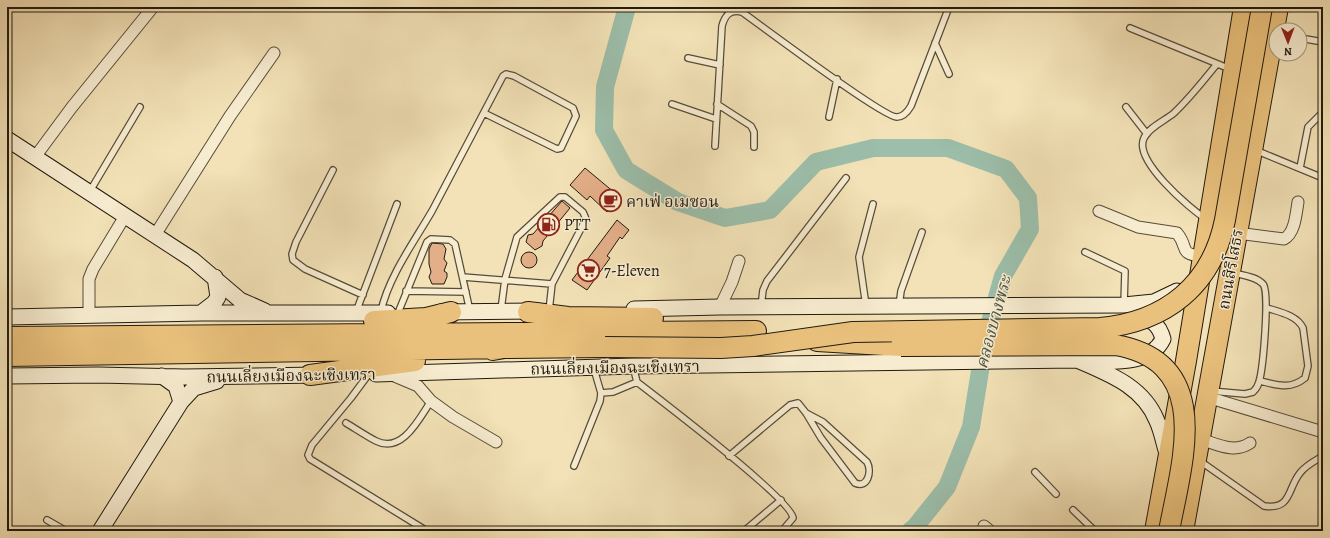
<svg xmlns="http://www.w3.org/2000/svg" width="1330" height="538" font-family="Alegreya,'Noto Serif Thai',serif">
	<rect width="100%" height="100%" fill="#f3e2b7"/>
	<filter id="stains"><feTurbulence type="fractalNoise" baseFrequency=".005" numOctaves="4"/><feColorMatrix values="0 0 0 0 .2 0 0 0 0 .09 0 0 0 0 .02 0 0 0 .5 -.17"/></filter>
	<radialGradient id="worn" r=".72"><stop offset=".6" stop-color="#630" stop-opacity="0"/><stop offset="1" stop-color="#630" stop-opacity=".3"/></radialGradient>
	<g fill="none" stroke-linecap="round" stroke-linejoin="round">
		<path stroke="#9cbeaa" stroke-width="18" d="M627,7L605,87L604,130L626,170L678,202L725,218L770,210L816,162L873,148H948L1006,169L1028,198L1030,229L1003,276L985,340L971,427L947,487L915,527L910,531"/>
	</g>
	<path fill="#e3af88" stroke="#221a0f" d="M585,168L621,198L607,212L590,196L587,200L570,185Z
		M562,201L570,208L543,241L542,246L535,250L526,242L528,235L533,234Z
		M617,220L629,230L622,239L620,237L607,256L610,258L587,290L572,280Z
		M432,243L443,244L446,249L444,259L447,263L444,271L447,273V277L444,284H432L429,277L431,272L429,264V249Z
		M521 260a8 8 0 1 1 16 0a8 8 0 1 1-16 0Z"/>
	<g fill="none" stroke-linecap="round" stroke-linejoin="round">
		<defs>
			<path id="lane" d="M723,7L730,12
				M1130,28L1230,69
				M1300,38L1323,42
				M935,43L949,74
				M688,58L720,65
				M672,104L716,119
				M717,104L751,126L754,132V147
				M1126,107L1147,134
				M829,117L837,79
				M715,146L722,26C725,15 730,9 742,12C763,27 884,118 897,117C904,117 908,111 911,106L949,7
				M1255,150L1323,178
				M1300,168L1308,127L1323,112
				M333,170L296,242L292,254L293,260L305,269L363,295
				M90,191L140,107
				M1206,219C1189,208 1133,160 1144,138C1149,127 1166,120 1174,113C1190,98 1203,81 1217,64
				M1085,252L1125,271L1124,305
				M463,277L552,284
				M406,291L466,292
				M866,306L859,257L873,204
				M899,306L901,291L922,232
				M761,307L763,290L767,281L846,178
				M501,310L505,279L517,237L560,197H565L583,212L586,219L552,284L549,311
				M381,311C389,276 414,242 432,211C456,166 479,121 503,76L506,74L514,76L573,108L576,116L561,148L557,149L484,113
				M356,312L397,204
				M398,313L427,242L431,239L450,240L455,244L470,311
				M633,366L637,382C659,399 792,500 793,518L782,531
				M368,375L351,398L312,445L308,455L310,459L427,531
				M1260,381C1277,385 1290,390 1305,378L1308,366L1303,328C1297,315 1279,312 1267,308
				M1211,391L1245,394L1253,392C1256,389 1258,386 1259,382C1263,369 1270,292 1263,284C1257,277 1242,275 1234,273
				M601,393L613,392L637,382
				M346,423C356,429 366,436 376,441C402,454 419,419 431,401
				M729,456L790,405L798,403L806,413L821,438L855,483C868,489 872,471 867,462L823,422L806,413
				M1200,461L1264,506C1292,510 1287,489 1300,473C1306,465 1315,461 1323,456
				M574,466L600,401L601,393L594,369
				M1035,472L1056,494
				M1073,510L1095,531
				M47,520L66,531
				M744,531L781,500"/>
			<path id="street" d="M35,157L72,107L153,7
				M1099,211L1138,227L1177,233C1190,249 1177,253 1203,257
				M1237,233L1284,239C1295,233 1296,214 1298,202
				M155,235L230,116L274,53
				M720,307L732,282L739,261
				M89,316V279L93,269L125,216
				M392,375L418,386L431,401L453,417L496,442
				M1207,397L1323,432
				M1200,439C1217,444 1234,454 1250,443
				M984,526L990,531"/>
			<path id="secondary" d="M7,139L193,260L240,300L265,311
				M634,309L720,307L1124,305L1154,302L1177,291
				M440,312L538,311
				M201,313L214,303L218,297L215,277
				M7,317L201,313H388
				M1085,361C1110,361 1150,366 1163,339C1159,324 1152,320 1138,316
				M376,374L633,366L1077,360C1109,374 1143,386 1157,421C1162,432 1164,445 1168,457
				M7,376L98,375L184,377L320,375
				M162,376L176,386L181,402
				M100,531L181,402L194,388L217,381"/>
			<path id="highway" d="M528,312L568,317L653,318
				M374,321L426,318L451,312
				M7,337L756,331
				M817,341L901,346
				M493,350L505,348L605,347
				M7,356L505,348
				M310,375L415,361
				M1155,531L1186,361L1244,7
				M1183,531L1278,7"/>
		</defs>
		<use href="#lane" stroke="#564c39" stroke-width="8"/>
		<use href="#street" stroke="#564c39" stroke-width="13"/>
		<use href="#secondary" stroke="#221a0f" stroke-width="17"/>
		<use href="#highway" stroke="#221a0f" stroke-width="22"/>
		<use href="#lane" stroke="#f7ecd0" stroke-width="5.5"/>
		<use href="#street" stroke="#f7ecd0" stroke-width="11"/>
		<use href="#secondary" stroke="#f7ecd0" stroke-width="15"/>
		<use href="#highway" stroke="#eac17c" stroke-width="20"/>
		<defs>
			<path id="highway-bridge" d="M901,346L1115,345C1215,362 1182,461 1169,531
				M605,347L721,348L753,346L853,332L1100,328C1166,322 1212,285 1225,220L1262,7"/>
		</defs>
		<use href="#highway-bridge" stroke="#221a0f" stroke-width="22" stroke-linecap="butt"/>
		<use href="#highway-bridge" stroke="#eac17c" stroke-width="20"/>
	</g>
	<defs>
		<symbol id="cafe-ring" viewBox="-11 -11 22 22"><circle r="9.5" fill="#f7ecd0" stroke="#8f2418" stroke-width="1.5"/><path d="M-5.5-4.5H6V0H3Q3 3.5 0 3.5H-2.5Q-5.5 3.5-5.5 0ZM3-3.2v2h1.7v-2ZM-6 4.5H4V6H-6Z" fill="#8f2418"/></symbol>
		<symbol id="fuel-ring" viewBox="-11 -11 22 22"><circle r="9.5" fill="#f7ecd0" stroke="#8f2418" stroke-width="1.5"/><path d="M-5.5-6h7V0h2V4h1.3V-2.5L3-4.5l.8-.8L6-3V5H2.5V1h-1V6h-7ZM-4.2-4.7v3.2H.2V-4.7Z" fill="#8f2418"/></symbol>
		<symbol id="supermarket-ring" viewBox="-11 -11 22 22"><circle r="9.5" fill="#f7ecd0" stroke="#8f2418" stroke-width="1.5"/><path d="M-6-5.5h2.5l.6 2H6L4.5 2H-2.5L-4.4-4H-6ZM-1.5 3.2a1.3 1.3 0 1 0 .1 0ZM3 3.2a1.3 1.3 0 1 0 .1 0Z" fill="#8f2418"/></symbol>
	</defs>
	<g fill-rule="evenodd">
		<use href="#cafe-ring" x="598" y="188" width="25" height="25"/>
		<use href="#fuel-ring" x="536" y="212" width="25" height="25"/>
		<use href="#supermarket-ring" x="576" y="258" width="25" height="25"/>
	</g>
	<g text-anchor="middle" stroke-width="3" stroke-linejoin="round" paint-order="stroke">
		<g font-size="16" fill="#221a0f" stroke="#f7ecd0" text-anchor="start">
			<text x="626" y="207">คาเฟ่ อเมซอน</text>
			<text x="564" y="230">PTT</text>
			<text x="604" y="276">7-Eleven</text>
		</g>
		<g font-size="16" fill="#221a0f" stroke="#f7ecd0">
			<text transform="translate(1230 269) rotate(-80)" y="6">ถนนสิริโสธร</text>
			<text transform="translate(615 367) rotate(-1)" y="6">ถนนเลี่ยงเมืองฉะเชิงเทรา</text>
			<text transform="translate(291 375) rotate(-1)" y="6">ถนนเลี่ยงเมืองฉะเชิงเทรา</text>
		</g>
		<g font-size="17" font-style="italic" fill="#4d5345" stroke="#f7ecd0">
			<text transform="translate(993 322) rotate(-75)" y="6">คลองบางพระ</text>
		</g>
	</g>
	<rect width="1330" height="538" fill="none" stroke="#f3e2b7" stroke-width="24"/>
	<rect x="8" y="8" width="1314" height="522" fill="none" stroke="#221a0f" stroke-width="2"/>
	<rect x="12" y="12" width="1306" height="514" fill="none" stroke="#221a0f"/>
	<g transform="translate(1288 42) rotate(179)"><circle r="19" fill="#f7ecd0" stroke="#a29883"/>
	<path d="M0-3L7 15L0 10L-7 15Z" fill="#8f2418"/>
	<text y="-6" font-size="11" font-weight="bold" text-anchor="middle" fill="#221a0f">N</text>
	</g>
	<rect width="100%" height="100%" filter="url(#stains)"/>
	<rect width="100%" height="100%" fill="url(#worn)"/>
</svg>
